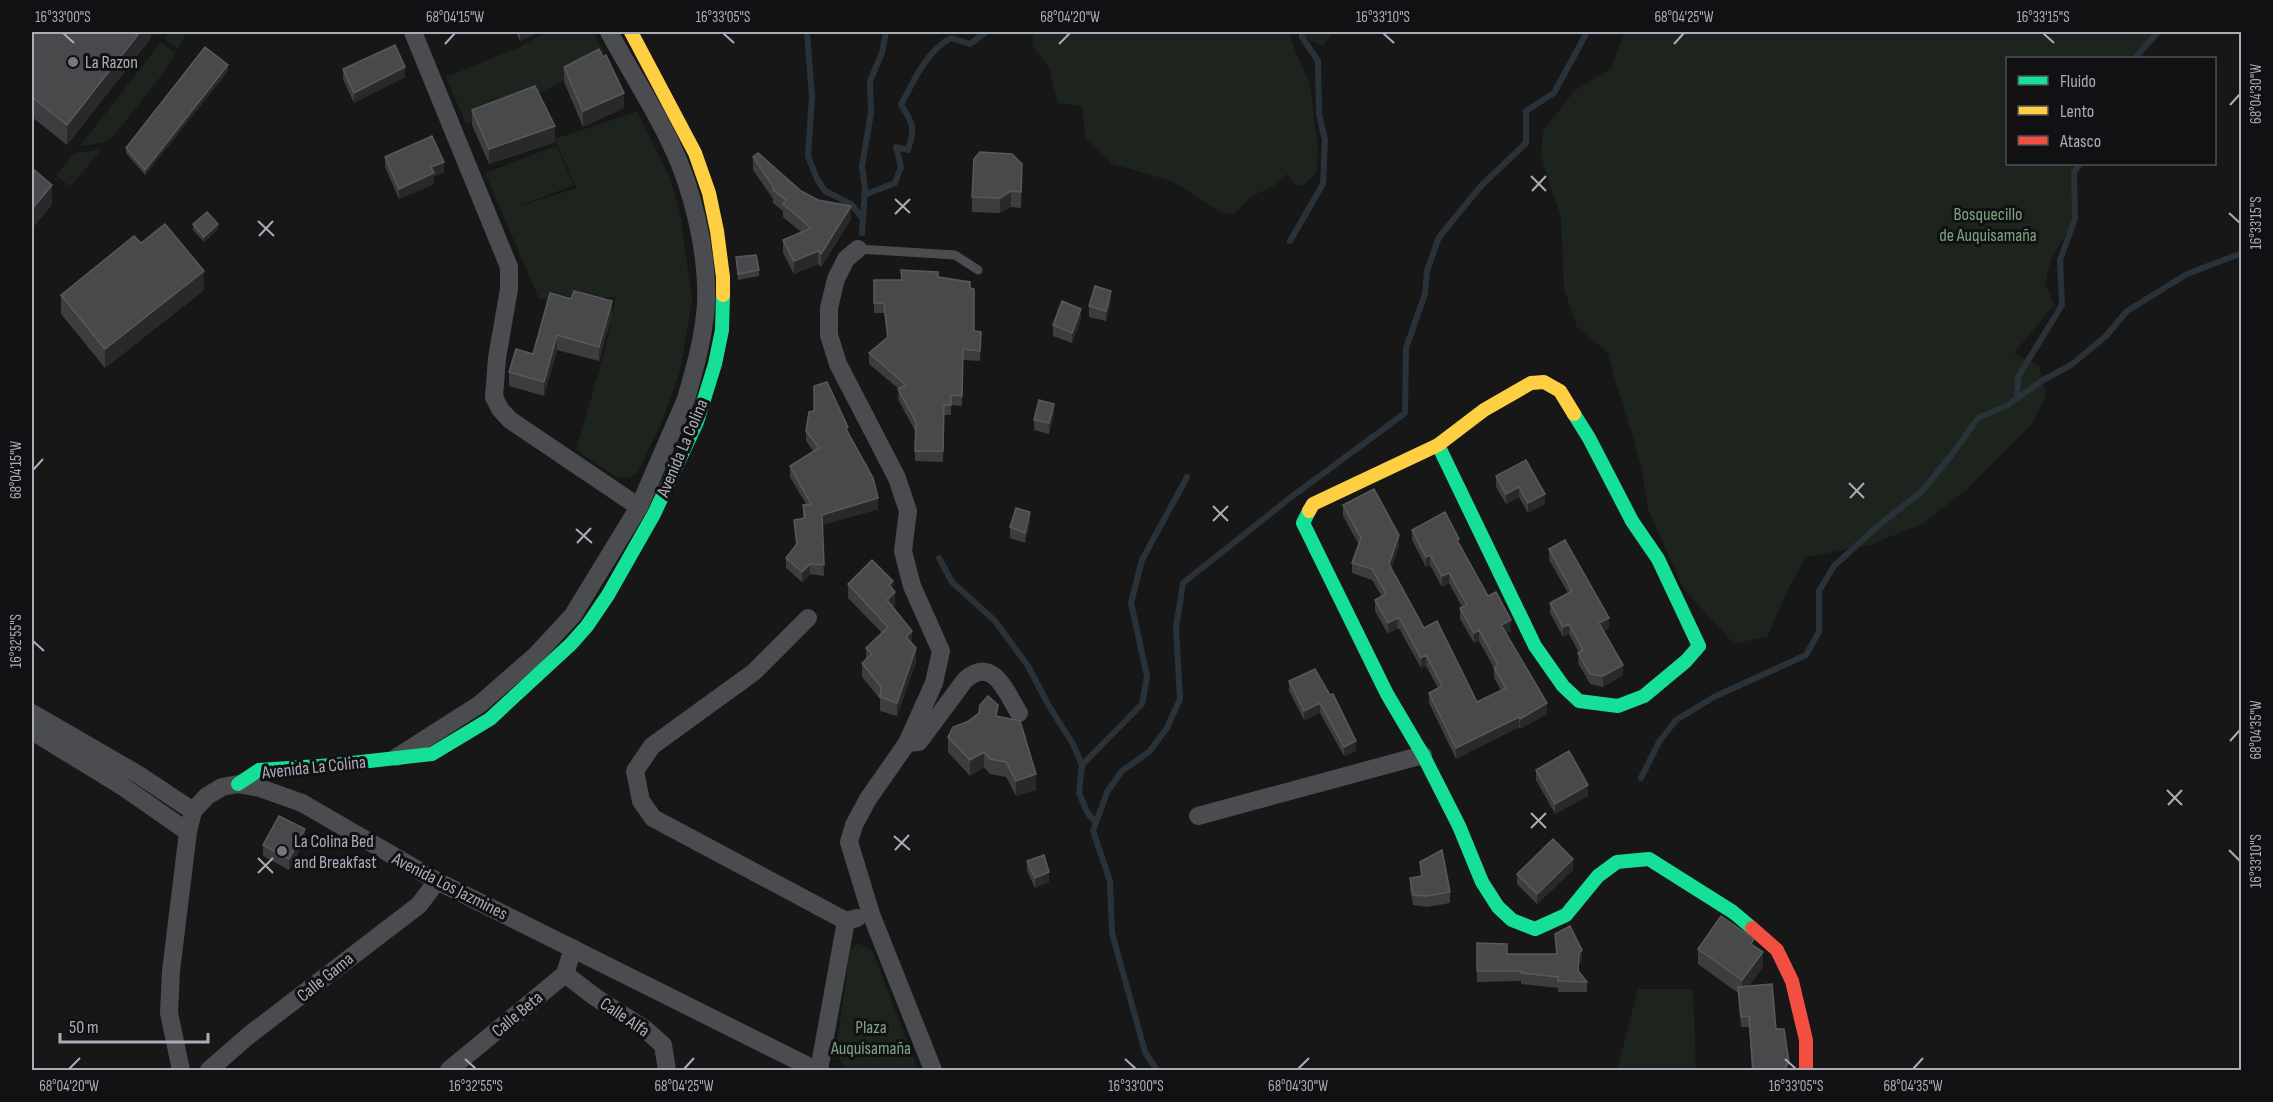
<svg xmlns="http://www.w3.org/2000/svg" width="2273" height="1102" font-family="'Sofia Sans Condensed',sans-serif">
	<rect width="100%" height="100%" fill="#171717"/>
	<path fill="#1d241e" d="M170,32H187L178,49L164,39Z
		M547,32H593L608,59L537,94L466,124L446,77L515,49Z
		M1034,32H1289L1294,48L1310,84L1318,148L1317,172L1303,186L1294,184L1287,174L1277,184L1252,196L1234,214L1221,212L1172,181L1112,164L1086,139L1082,106L1058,103L1049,68L1032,45Z
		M1295,32H1333L1323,46L1302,37Z
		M1625,32H2158L2135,58H2008V164H2080L2074,173L2075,219L2051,259L2045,283L2054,305L2014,353L2039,366L2046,395L2032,424L1967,489L1922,524L1870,545L1806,557L1785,595L1768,636L1734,644L1683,588L1648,509L1642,468L1607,352L1577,327L1564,289L1561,218L1541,156L1543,131L1574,91L1611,68Z
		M161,42L176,53L161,76L112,138L102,143L80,146Z
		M637,112L670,178L680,213L692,299L680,371L663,419L638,472L629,478H618L576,450L605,350L616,297L539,299L485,173L556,146L574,185L514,208L577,188L554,139Z
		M101,150L72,185H68L56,175L75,153Z
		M858,943L872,950L918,1070H847L839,1059L837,1044L850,950Z
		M1638,989H1693L1696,1070H1617Z"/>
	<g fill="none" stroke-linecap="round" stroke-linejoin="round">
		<path stroke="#2a3239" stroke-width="6" d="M807,32L812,96L808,156L817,179L825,191L851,204L862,218
			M2135,58L2158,32
			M864,195L895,183L901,167L896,147L908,150C915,128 914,124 901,105C913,82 927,50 951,38L970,44L986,32
			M862,233L865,189L862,166L871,113L870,81L882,53L886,32
			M1290,241L1323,184L1325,140L1319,114L1318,61L1302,37V32
			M2017,399L2018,377L2062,305L2060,260L2075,219L2074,172L2080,164
			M939,558L952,582L995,621L1028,666L1049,706L1073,744L1082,765L1079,793L1087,812L1096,823
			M1082,765L1142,704L1147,676L1131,603L1142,560L1187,477
			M1641,778L1659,742L1676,720L1714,697L1806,655L1819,632V591L1834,566L1879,525L1921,492L1954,452L1978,418L2008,405L2043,380L2071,365L2106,336L2127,311L2187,274L2242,253
			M1157,1070L1145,1052L1112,933L1110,881L1093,831L1107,792L1122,771L1149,752L1167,728L1180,699L1176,628L1183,583L1290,498L1405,413L1406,348L1425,294L1427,271L1439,237L1481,186L1526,143V111L1554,93L1587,32"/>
		<path stroke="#4b4c50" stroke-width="9" d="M858,249L955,255L978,270"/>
		<path stroke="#4b4c50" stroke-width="18" d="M413,32L509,267V289L497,358L494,397L500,409L510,420L639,507
			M858,249L846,259L836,279L829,308V335L838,364L897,478L908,511L903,551L912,586L941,651L934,683L907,743L868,799L854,825L849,842L871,914L933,1070
			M808,618L754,672L652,746L635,771L641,801L653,818L846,921
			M32,713L139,775L193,811
			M32,731L125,788L188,832
			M907,743L919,742L965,680C993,655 1006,692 1019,713
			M397,757L480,704L535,656L573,615L639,507L686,399C695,368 704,336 706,304C708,254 693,189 671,144C653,106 629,69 609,32
			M1198,816L1423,755
			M565,974L595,997L645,1029L663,1045L667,1070
			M181,1070L169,1013L171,971L188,832L193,811L207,796L222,787L238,784L260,788L302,803L437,881L816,1070
			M209,1070L248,1036L419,905L437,881
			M449,1070L565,974L573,948
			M819,1070L846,921L857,918"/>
		<path stroke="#16e098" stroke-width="14" d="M1438,445L1535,646L1563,686L1579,701L1618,706L1644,696L1686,661L1699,646L1658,559L1632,521L1589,438L1574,414
			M1309,511L1303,523L1387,694L1423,755L1459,826L1482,882L1498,907L1512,920L1535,929L1566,915L1598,876L1617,862L1649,859L1733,912L1752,928
			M238,784L259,770L334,765L432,754L490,719L571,644L587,626L608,595L654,514L697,422L715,364L722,330L723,295"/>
		<path stroke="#ffcf43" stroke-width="14" d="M631,32L695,153L709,193L717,231L723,277V295
			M1309,511L1313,504L1438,445L1484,410L1531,383L1544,382L1560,391L1574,414"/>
		<path stroke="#f24e42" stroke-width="14" d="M1752,928L1777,950L1792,981L1806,1040V1070"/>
	</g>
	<path fill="#3d3d3f" d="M32,32H151V38L67,145L32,117Z
		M516,32H539L520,41Z
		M564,67L624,108L583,127L564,82Z
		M343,69L405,77L354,103L343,79Z
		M228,71L145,175L126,153V148Z
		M472,110L555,142L489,164L472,125Z
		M385,157L444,172L434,177V184L399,199L385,167Z
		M753,157L801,191L851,219L821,267L818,264L794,274L783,253V240L801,232L783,217V211L773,203V199L753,170Z
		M1022,180L1021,208L1011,207L1000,213L972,212V197Z
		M193,224L218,229L204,242L193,230Z
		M141,243L204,290L105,368L61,314V295Z
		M736,257L759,270V276L738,280Z
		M938,277L970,288L974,331L981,332L980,361L963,360L962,406L951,405V415H944L943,462L915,461V431L898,399L899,389L869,364V353L887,338L884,313H874V280H901Z
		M550,293L612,315L599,361L557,350L544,396L509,386V372L533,354Z
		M1111,301L1106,321L1089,317V306Z
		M1081,319L1072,343L1053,336V325Z
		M1054,414L1049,434L1034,430V420Z
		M806,431L848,433L878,509L822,525L824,576L810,574L802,582L786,568V558L796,545L794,520L803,519V505L806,504L790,477V466L814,452L806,441Z
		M1526,460L1545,504L1528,513L1519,497L1506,504L1496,487V476Z
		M1343,505L1399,546L1391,568L1424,628L1477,702L1501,690L1494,678V668L1479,641L1474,643L1460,619V608L1462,607L1449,583L1442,587L1430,565L1426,567L1412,540V530L1459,544L1488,596L1511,631L1506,633L1547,714L1520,729L1519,727L1456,759L1429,703V693L1438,688L1426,666L1421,668L1400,630L1397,628L1388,634L1375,611V600L1382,597L1372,580L1352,573V563L1359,545L1343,516Z
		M1030,523L1025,543L1010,538V527Z
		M1549,549L1609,628L1604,631L1623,675L1603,687L1590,684L1578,663L1579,653L1569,634L1563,637L1550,613V603L1568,593L1549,560Z
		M848,584L893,589L895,605L893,608L912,643L916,662L897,716L880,711V699L862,677V663L866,659V648L882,633L848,598Z
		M1315,669L1356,751L1344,756L1320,713L1304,720L1289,691V681Z
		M998,717L1036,790L1016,796L1006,777L990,774L984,767L970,776L948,752V737Z
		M1536,770L1588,796L1555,814L1536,780Z
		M305,840L289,870L263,856V845Z
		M1027,861L1049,882L1035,888L1027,871Z
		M1420,862L1450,892V903L1427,907L1413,905L1410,888V878L1421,876Z
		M1573,870L1537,904L1517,884V874Z
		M1555,934L1582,960L1579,964V971L1587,982V992H1558V988L1521,984V981L1477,982V943L1507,954H1556Z
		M1754,946L1763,967L1749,986L1776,1029L1789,1071H1752L1749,1027H1741L1738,993L1698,964V949Z"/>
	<path fill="#29292a" d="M140,32H151V38L67,145V125Z
		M520,32H539L520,41Z
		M228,65V71L145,175V170Z
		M405,67V77L354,103V93Z
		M624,93V108L583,127V111Z
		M555,126V142L489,164V149Z
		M444,162V172L434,177V184L399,199V189L431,167Z
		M1022,164V180L1021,208V192Z
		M52,185V205L32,229V209Z
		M1011,191V207L1000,213V198Z
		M851,206V219L821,267V254Z
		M218,224V229L204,242V237Z
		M818,251V264L794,274V261Z
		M204,271V290L105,368V349Z
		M1111,291V301L1106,321V311Z
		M612,301V315L599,361V347Z
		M1081,309V319L1072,343V333Z
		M557,335V350L544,396V382Z
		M1054,404V414L1049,434V423Z
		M1519,487V497L1506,504V494Z
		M1545,494V504L1528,513V503Z
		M878,498V509L822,525V515Z
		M1030,512V523L1025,543V533Z
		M1399,535V546L1389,575V564Z
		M1430,555V565L1426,567V557Z
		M810,564V574L802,582V572Z
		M1449,573V583L1442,587V576Z
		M893,581V594L895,592V605L887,614V600L889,585Z
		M1397,618V628L1388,634V623Z
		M1609,618V628L1599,633V623Z
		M1511,620V631L1501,636V625Z
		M1569,624V634L1563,637V627Z
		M1479,630V641L1474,643V633Z
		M912,631V644L906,637Z
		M916,648V662L897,716V703Z
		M1426,655V666L1421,668V658Z
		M1623,665V675L1603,687V676Z
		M1320,703V713L1304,720V711Z
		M1547,703V714L1520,729V719Z
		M1519,717V727L1456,759V748Z
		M1356,741V751L1344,756V747Z
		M984,752V767L970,776V760Z
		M1036,774V790L1016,796V781Z
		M1588,785V796L1555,814V804Z
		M305,829V840L289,870V859Z
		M1573,859V870L1537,904V894Z
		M1049,872V882L1035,888V878Z
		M1582,950V960L1579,964V953Z
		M1763,952V967L1742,995V980Z
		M1789,1062V1071H1783Z"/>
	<path fill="#49494c" stroke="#58595d" stroke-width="1.5" d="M32,32H140L67,125L32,97Z
		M395,45L405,67L354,93L343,69Z
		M205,47L228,65L145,170L126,148Z
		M599,49L603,57L606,55L624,93L583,111L564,67Z
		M535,86L555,126L489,149L472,110Z
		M432,136L444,162L431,167L434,173L399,189L385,157Z
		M980,152L1012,154L1022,164L1021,192L1011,191L1000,198L972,197L974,159Z
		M758,153L801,191L818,200L851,206L821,254L818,251L794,261L783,240L811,228L783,204L786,200L773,190L774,188L753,157Z
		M32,168L52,185L32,209Z
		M207,212L218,224L204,237L193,224Z
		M165,224L204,271L105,349L61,295L134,236L141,243Z
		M756,255L759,270L738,274L736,257Z
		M901,270L938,272V277L970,282V288L974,289V331L981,332L980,351L963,349L962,396L951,395V405H944L943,451H915L916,422L898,389L906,385L869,353L888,337L884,303H874V280H902Z
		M1095,286L1111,291L1106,311L1089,306Z
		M574,291L612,301L599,347L557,335L544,382L509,372L516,349L533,354L550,293L571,299Z
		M1062,301L1081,309L1072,333L1053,325Z
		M827,382L848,427L846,429L873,478L878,498L822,515L824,565L810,564L802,572L786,558L797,544L794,520L805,518L803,505L811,504L790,466L819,448L806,431L809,412L814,411V386Z
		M1039,400L1054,404L1049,423L1034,420Z
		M1526,460L1545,494L1528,503L1519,487L1506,494L1496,476Z
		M1374,489L1399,535L1389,564L1424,628L1437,621L1477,702L1506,688L1494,668L1498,665L1479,630L1474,633L1460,608L1467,605L1449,573L1442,576L1430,555L1426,557L1412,530L1445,512L1459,539L1457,540L1488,596L1496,592L1511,620L1501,625L1547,703L1520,719L1519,717L1456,748L1429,693L1442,686L1426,655L1421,658L1400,619L1397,618L1388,623L1375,600L1386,594L1372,569L1352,563L1361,538L1343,505Z
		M1016,508L1030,512L1025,533L1010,527Z
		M1565,540L1609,618L1599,623L1623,665L1603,676L1590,674L1578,653L1583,650L1569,624L1563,627L1550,603L1572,591L1549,549Z
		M872,560L893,581L889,585L895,592L887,600L912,631L906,637L916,648L897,703L880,697L881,687L862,663L872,654L866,648L888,627L848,584Z
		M1315,669L1330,695L1333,694L1356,741L1344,747L1320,703L1304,711L1289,681Z
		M988,696L998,705L996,716L1020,721L1036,774L1016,781L1006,762L990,759L984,752L970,760L948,737L953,727L967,722L979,713L980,705Z
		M1569,751L1588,785L1555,804L1536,770Z
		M279,816L305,829L289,859L263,845Z
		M1553,839L1573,859L1537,894L1517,874Z
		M1442,850L1450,892L1427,896L1413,895L1410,878L1422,876L1420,862Z
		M1044,855L1049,872L1035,878L1027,861Z
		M1721,916L1754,939L1751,944L1763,952L1742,980L1698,949Z
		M1570,926L1582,950L1579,953L1578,971L1587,982L1558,981V977L1521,973V971H1477V943L1507,944V954H1557L1555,934Z
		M1772,984L1776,1029H1784L1789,1062L1783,1071H1753L1749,1016L1741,1017L1738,987Z"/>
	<path fill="none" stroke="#a8adb8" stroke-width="2" d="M63,33L74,43M723,33L734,43M1383,33L1394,43M2043,33L2054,43M445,44L455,33M1059,44L1070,33M1674,44L1684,33M2230,105L2240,94M1531,176L1546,191M1532,191L1546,176M895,199L910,213M2229,213L2240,223M895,214L910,199M258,221L274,236M259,236L273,221M33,470L43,459M1849,483L1864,498M1850,498L1864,483M1213,506L1228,521M1213,521L1228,506M576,529L592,543M577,543L591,528M33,641L44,651M2230,741L2240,730M2167,790L2182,805M2168,805L2182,790M1531,813L1546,828M1531,828L1546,813M894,836L910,850M895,850L909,835M2229,850L2240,861M258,858L273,873M258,873L273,858M465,1059L476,1069M1125,1059L1136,1069M1785,1059L1796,1069M69,1069L80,1058M684,1069L694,1058M1298,1069L1309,1058M1913,1069L1923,1058"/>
	<g fill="#757880" stroke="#111113" stroke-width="2">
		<circle cx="73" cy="62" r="6"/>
		<circle cx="282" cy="851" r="6"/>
	</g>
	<g text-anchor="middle" stroke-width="6" stroke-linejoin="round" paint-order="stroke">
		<g font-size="18" fill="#a8adb8" stroke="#111113" text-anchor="start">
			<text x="85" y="68">La Razon</text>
			<text x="294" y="847">La Colina Bed<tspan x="294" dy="21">and Breakfast</tspan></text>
		</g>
		<g font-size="18" fill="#7fa381" stroke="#111113">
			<text x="1988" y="220">Bosquecillo<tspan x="1988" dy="21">de Auquisamaña</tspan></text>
			<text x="871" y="1033">Plaza<tspan x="871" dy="21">Auquisamaña</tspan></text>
		</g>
		<g font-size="18" fill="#a8adb8" stroke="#111113">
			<text transform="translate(682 448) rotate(-67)" y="6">Avenida La Colina</text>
			<text transform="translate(314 767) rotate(-6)" y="6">Avenida La Colina</text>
			<text transform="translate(450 886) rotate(27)" y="6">Avenida Los Jazmines</text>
			<text transform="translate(325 977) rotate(-39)" y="6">Calle Gama</text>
			<text transform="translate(517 1014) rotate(-40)" y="6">Calle Beta</text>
			<text transform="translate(625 1017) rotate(34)" y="6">Calle Alfa</text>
		</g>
	</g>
	<rect width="2273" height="1102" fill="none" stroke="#111113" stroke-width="66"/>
	<rect x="2006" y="57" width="210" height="108" fill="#111113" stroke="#4d4f55" stroke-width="1.5"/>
	<rect x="2018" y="76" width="30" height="9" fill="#16e098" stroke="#4d4f55" stroke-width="1.5"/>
	<text x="2060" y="87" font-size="18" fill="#a8adb8">Fluido</text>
	<rect x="2018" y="106" width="30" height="9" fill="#ffcf43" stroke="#4d4f55" stroke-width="1.5"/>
	<text x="2060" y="117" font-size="18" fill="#a8adb8">Lento</text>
	<rect x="2018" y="136" width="30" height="9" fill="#f24e42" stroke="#4d4f55" stroke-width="1.5"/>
	<text x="2060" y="147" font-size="18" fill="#a8adb8">Atasco</text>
	<path d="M60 1033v9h148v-9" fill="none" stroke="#a8adb8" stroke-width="3"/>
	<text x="69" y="1033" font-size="18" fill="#a8adb8" stroke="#111113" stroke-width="4.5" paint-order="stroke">50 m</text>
	<rect x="33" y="33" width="2207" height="1036" fill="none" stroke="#a8adb8" stroke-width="2"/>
	<g font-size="15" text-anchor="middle" fill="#a8adb8">
		<text x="63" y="22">16°33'00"S</text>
		<text x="455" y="22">68°04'15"W</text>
		<text x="723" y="22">16°33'05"S</text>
		<text x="1070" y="22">68°04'20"W</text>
		<text x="1383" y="22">16°33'10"S</text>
		<text x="1684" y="22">68°04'25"W</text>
		<text x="2043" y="22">16°33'15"S</text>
		<text transform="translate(2256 94) rotate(-90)" y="5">68°04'30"W</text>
		<text transform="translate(2256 223) rotate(-90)" y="5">16°33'15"S</text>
		<text transform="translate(16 470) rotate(-90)" y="5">68°04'15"W</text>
		<text transform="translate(16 641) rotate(-90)" y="5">16°32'55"S</text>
		<text transform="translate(2256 730) rotate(-90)" y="5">68°04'35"W</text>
		<text transform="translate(2256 861) rotate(-90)" y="5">16°33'10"S</text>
		<text x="69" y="1091">68°04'20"W</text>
		<text x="476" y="1091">16°32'55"S</text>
		<text x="684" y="1091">68°04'25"W</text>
		<text x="1136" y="1091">16°33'00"S</text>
		<text x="1298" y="1091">68°04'30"W</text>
		<text x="1796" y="1091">16°33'05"S</text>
		<text x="1913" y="1091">68°04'35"W</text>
	</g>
</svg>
